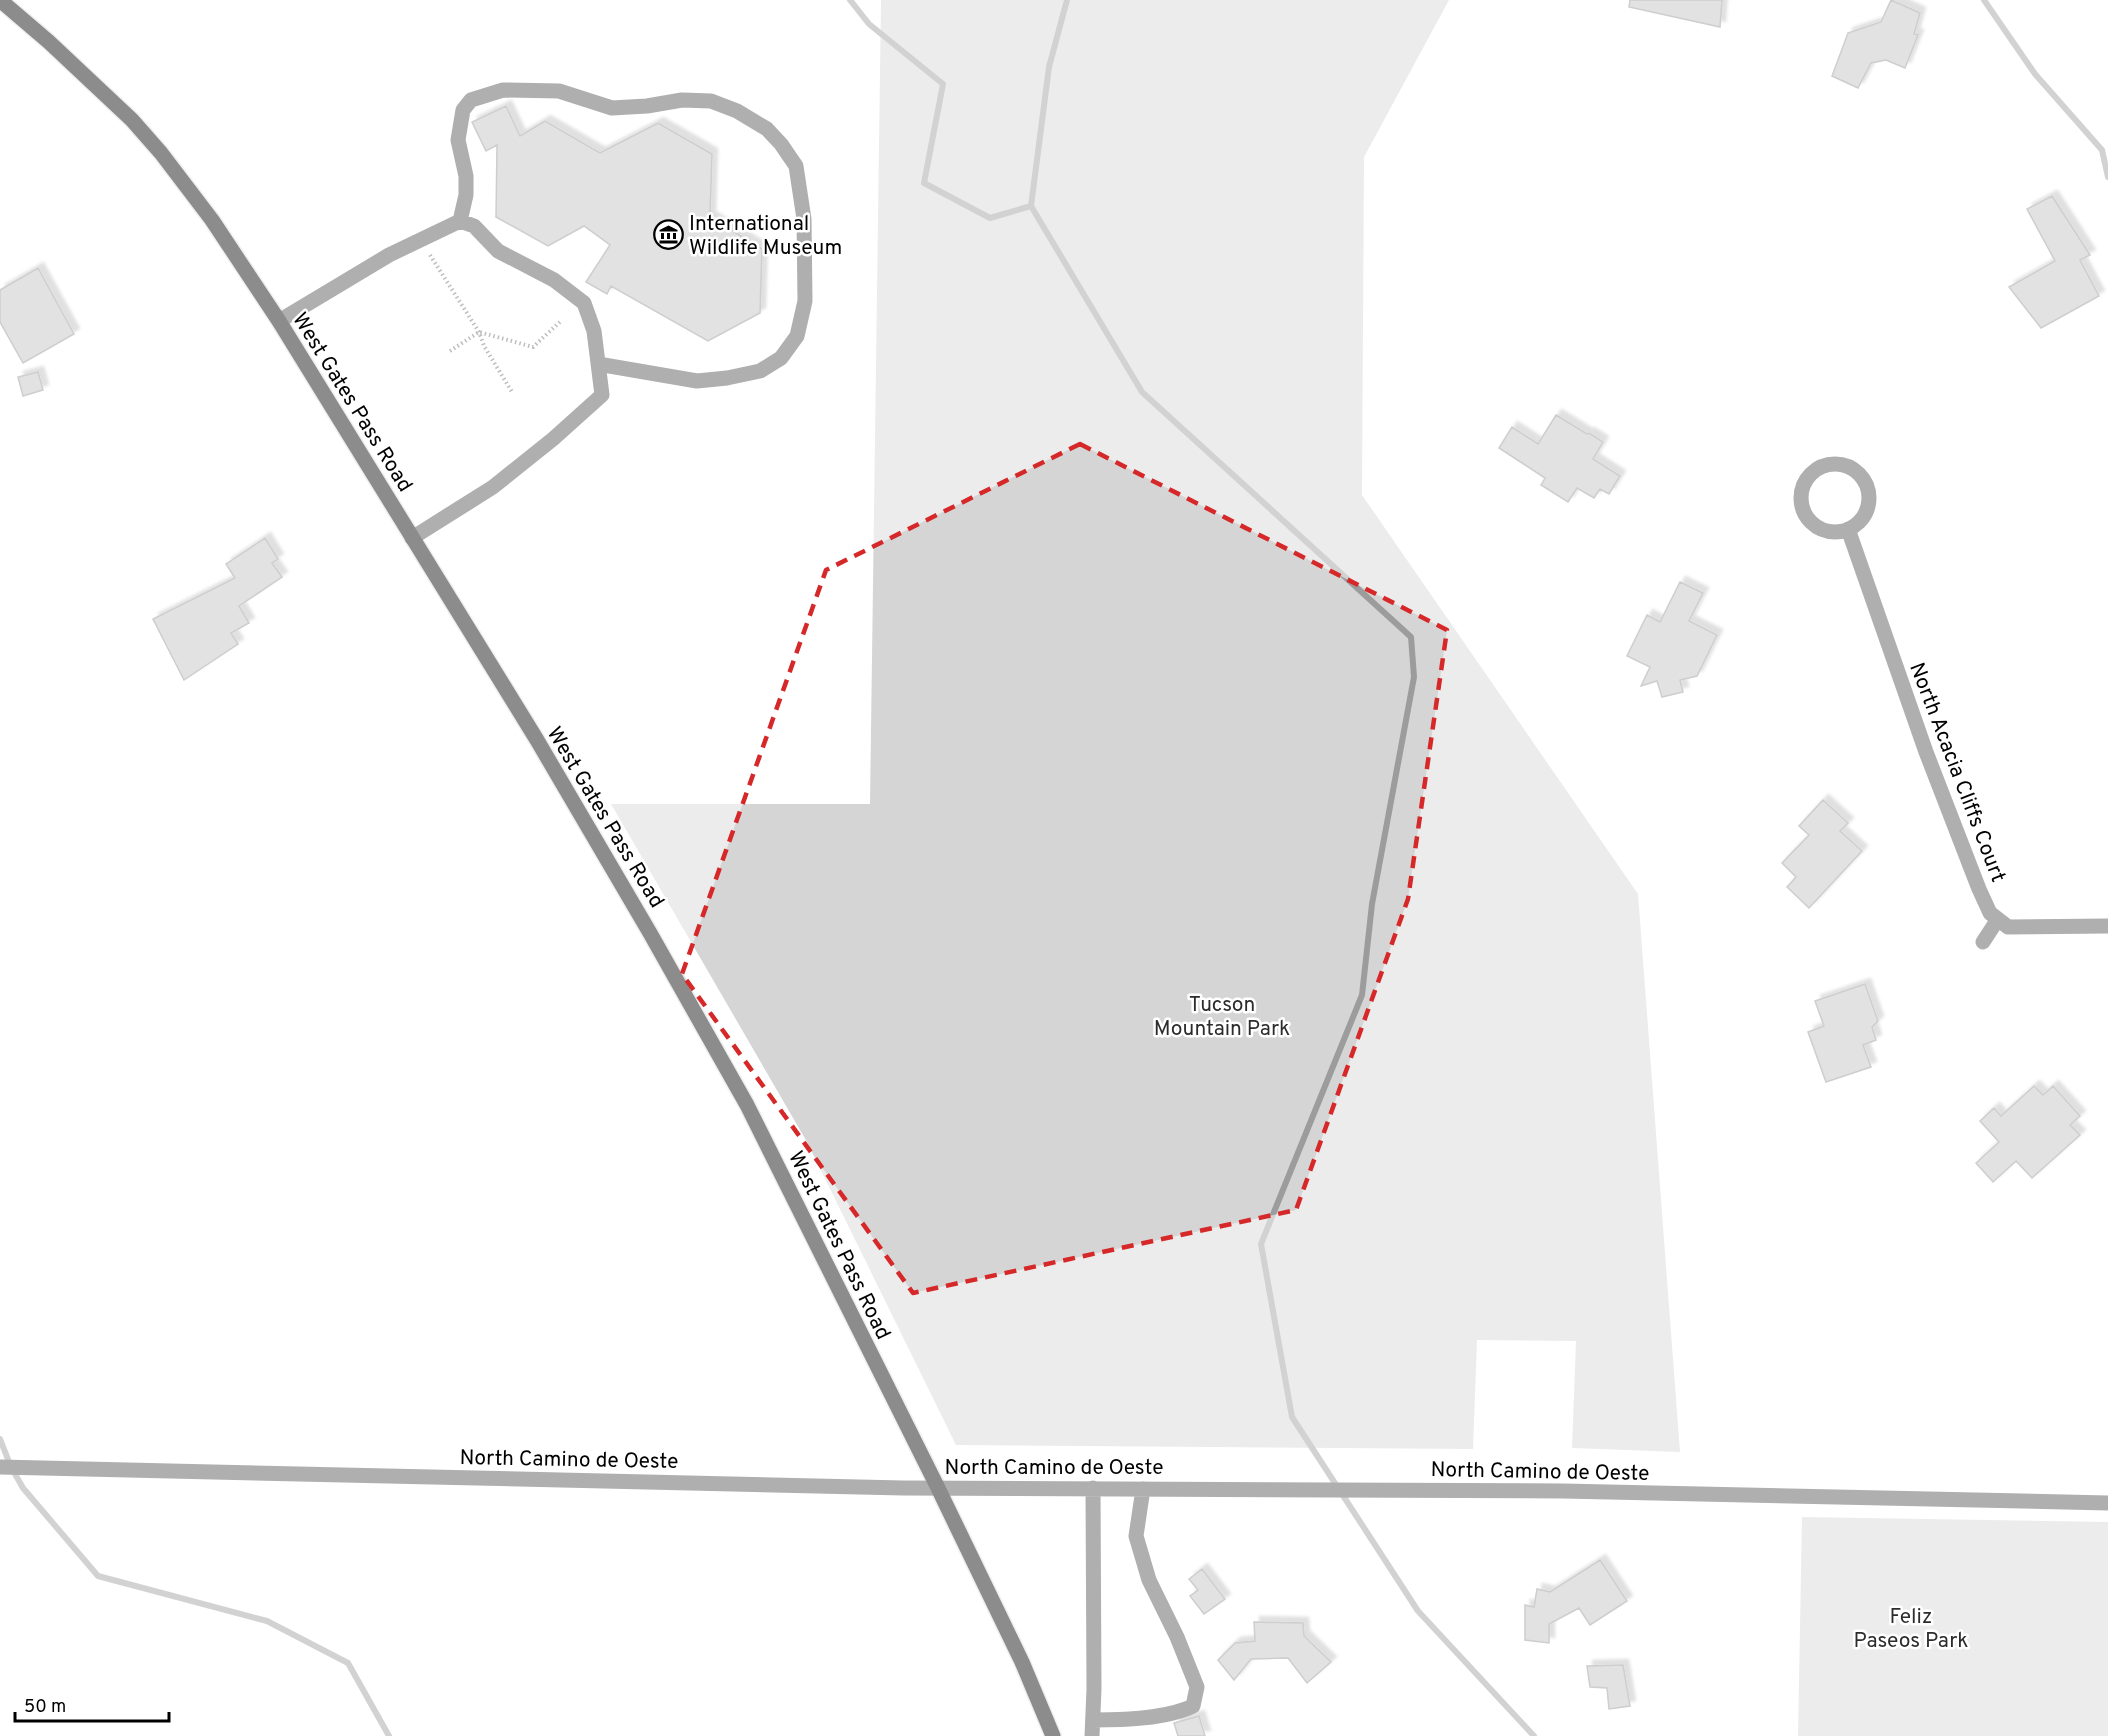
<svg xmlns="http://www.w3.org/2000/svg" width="2108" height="1736" font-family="Overpass,sans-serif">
	<defs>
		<filter id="shadow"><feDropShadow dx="5.5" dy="-5.5" stdDeviation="1.5" flood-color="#0004"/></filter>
	</defs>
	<rect width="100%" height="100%" fill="#fff"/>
	<path fill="#d5d5d5" d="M881,0H1449L1364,157L1362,495L1638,894L1680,1452L1572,1448L1576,1341L1477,1340L1473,1449L956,1445L807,1142L611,804H870Z
		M1802,1517L2108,1522V1736H1798Z"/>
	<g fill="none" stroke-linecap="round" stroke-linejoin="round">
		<path stroke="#9c9c9c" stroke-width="6" d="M850,0L869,24L943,84L924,183L990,218L1031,206
			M1067,0L1049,67L1031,206L1142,392L1411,637L1414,677L1372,904L1362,995L1261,1244L1292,1417L1418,1611L1534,1736
			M1984,0L2035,74L2102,150L2108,177
			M0,1439L11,1467L23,1488L98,1576L267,1621L348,1663L389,1736"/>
	</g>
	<path fill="#bebebe" stroke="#929292" stroke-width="1.5" filter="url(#shadow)" d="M1630,0H1722L1720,27L1629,7Z
		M1891,0L1920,13L1914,34L1918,35L1905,68L1886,60L1871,63L1858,88L1832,76L1848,33L1881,22Z
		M506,106L520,136L545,121L600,153L658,123L712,154L710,217L762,249L760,313L708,341L611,286L607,294L586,282L610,245L584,226L548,246L496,217L497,145L486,151L472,122Z
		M2052,196L2090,255L2080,260L2099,296L2041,328L2009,287L2055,261L2027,209Z
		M38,268L74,334L23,363L0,322V290Z
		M38,372L43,390L23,396L18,377Z
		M1556,415L1587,434L1589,433L1603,442L1593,459L1620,476L1609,494L1600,489L1594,498L1577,488L1568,502L1541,485L1545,478L1499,448L1512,427L1538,444Z
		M265,538L278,559L272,563L282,577L239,606L249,623L231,633L238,644L184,680L153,619L235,578L226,564Z
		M1680,582L1703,593L1689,621L1717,635L1697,676L1680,680L1683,692L1662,697L1657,681L1641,686L1650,667L1627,656L1647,615L1660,622Z
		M1823,800L1848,823L1840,831L1862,851L1809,908L1787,887L1796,877L1782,863L1809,835L1799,826Z
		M1865,984L1878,1021L1872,1027L1876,1040L1863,1045L1871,1067L1826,1082L1808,1032L1824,1026L1815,1001Z
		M2034,1086L2043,1095L2053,1086L2080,1116L2070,1125L2080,1135L2032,1178L2016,1161L1993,1182L1976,1163L1999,1142L1980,1121L1994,1108L2001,1116Z
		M1600,1560L1627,1601L1590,1625L1579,1608L1549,1624V1643L1525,1640V1605L1534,1607L1537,1589L1550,1592Z
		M1202,1569L1225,1599L1204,1614L1190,1596L1198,1590L1189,1579Z
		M1254,1622L1303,1623L1304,1636L1331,1662L1307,1683L1288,1658L1251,1659L1234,1680L1218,1660L1235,1643L1255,1641Z
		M1623,1665L1630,1706L1609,1709L1607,1688L1590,1687L1587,1666Z
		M1199,1716L1205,1736H1178L1174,1723Z"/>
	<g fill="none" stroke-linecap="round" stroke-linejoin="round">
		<defs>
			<path id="major" d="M0,0L49,42L132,120L161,153L212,220L279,321L537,740L650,933L747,1105L938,1488L1022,1662L1053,1736"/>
		</defs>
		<use href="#major" stroke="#dbdbdb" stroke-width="18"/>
		<path stroke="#707070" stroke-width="4" stroke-dasharray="1.5 3" stroke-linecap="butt" d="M430,255L479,332L484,346L512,392
			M450,351L479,332L533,347L562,320"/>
		<path stroke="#4e4e4e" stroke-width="15" d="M460,221L466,195V176L458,140L463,110L471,100L503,90L559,91L612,108L647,106L682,100L711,101L737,111L767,129L781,144L796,166L804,219L805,301L797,336L781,358L760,371L727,378L697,381L598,364
			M279,321L389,255L460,221L474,226L498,251L554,280L584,303L594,331L602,395L553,439L493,487L412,538
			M1801 498a34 34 0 1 1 68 0a34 34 0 1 1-68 0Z
			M1848,529L1926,752L1979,889L1990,913L2008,927L2108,926
			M1983,942L1998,919
			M0,1467L903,1488L1563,1491L2108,1503
			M1093,1720C1123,1720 1166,1719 1193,1706L1197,1687L1177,1637L1149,1580L1136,1536L1143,1489
			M1092,1736L1094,1689L1093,1488"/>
		<use href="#major" stroke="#000" stroke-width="15"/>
	</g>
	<path d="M0 0H2108V1736H0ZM1080,444L1447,630L1408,899L1296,1210L913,1293L682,974L826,570Z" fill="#fff" fill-opacity=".55" fill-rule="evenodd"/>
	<path fill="none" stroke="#d62828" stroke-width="4.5" stroke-dasharray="12 8" stroke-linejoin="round" d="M1080,444L1447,630L1408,899L1296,1210L913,1293L682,974L826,570Z"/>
	<defs>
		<symbol id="museum-ring" viewBox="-11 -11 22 22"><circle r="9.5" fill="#fff" stroke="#000" stroke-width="1.5"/><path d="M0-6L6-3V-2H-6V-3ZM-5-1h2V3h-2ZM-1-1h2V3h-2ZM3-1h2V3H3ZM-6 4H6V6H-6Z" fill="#000"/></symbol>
	</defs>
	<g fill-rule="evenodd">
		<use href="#museum-ring" x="652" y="218" width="33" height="33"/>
	</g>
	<g text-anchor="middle" stroke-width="5" stroke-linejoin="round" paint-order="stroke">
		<g font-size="21" fill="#000" stroke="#fff" text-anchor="start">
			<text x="689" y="230">International<tspan x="689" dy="24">Wildlife Museum</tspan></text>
		</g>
		<g font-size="21" fill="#000" stroke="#fff">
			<text transform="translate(353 402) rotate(58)" y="7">West Gates Pass Road</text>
			<text transform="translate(1958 772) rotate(69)" y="7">North Acacia Cliffs Court</text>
			<text transform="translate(606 817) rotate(59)" y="7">West Gates Pass Road</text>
			<text transform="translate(840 1245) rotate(64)" y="7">West Gates Pass Road</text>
			<text transform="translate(569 1459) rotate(1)" y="7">North Camino de Oeste</text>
			<text x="1054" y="1474">North Camino de Oeste</text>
			<text transform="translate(1540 1471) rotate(1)" y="7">North Camino de Oeste</text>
		</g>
		<g font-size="21" fill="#2c2c2c" stroke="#fff">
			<text x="1222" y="1011">Tucson<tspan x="1222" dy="24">Mountain Park</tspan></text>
			<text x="1911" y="1623">Feliz<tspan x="1911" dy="24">Paseos Park</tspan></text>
		</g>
	</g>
	<path d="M15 1712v9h154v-9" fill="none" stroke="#000000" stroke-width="3"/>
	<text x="24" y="1712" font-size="18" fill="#000000" stroke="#ffffff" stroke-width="4.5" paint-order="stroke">50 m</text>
</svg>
